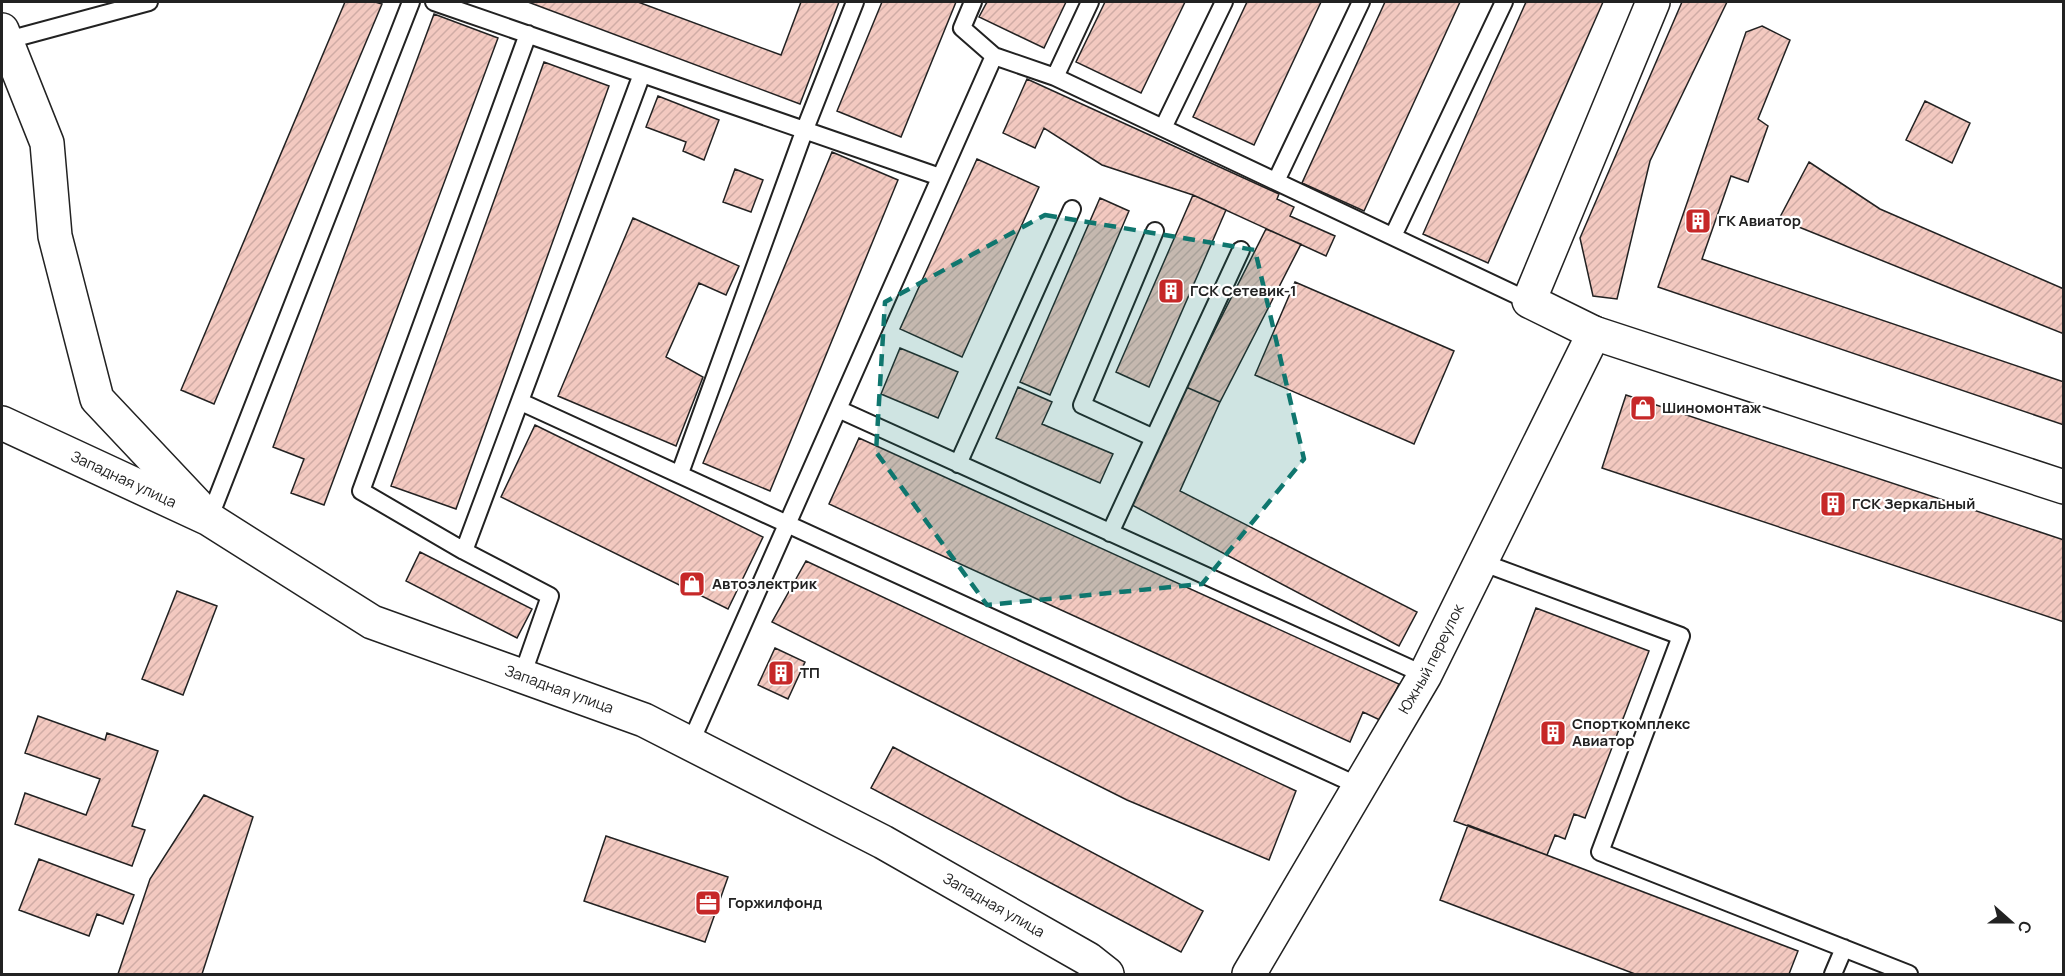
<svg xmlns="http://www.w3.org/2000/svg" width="2065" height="976" font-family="Manrope,sans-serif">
	<defs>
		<pattern id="building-hatch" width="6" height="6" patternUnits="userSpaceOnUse" patternTransform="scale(1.5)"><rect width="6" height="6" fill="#f3c9c0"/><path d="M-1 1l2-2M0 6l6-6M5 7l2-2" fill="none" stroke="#d0aca5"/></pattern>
	</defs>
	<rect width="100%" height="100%" fill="#fff"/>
	<path fill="url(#building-hatch)" stroke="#222" stroke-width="1.5" d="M345,2H375L382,4L214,404L181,390Z
		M528,2H638L781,55L801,2H839L800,104Z
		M882,2H956L901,137L837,111Z
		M987,2H1066L1044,48L979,17Z
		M1105,2H1185L1141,93L1076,62Z
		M1247,2H1321L1254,145L1193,117Z
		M1385,2H1460L1364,211L1302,183Z
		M1526,2H1603L1488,263L1423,234Z
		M1682,2H1727L1650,161L1617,299L1593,296L1580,238Z
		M434,14L498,38L324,505L291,493L304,459L273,447Z
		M1762,26L1790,40L1758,119L1768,126L1748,182L1731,176L1702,259L2064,382V425L1658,287L1746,32Z
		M544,62L609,86L456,509L391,486Z
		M1027,79L1279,194L1277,199L1294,207L1290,216L1335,236L1326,256L1193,195L1102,165L1044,128L1035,148L1003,133Z
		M658,96L719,120L704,160L683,151L686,142L646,127Z
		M1925,101L1970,123L1952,163L1906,140Z
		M832,152L898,180L770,491L703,463Z
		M977,159L1039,187L962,357L900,329Z
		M1809,162L1880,209L2064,289V334L1779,219Z
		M735,169L763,180L751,212L723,202Z
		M1193,195L1226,210L1149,387L1116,372Z
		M1100,198L1129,211L1050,395L1020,382Z
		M633,218L739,266L726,295L699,283L666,357L703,377L676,446L558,396Z
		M1266,229L1301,244L1220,402L1186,387Z
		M1295,282L1454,351L1414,444L1255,375Z
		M900,348L958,372L938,418L881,394Z
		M1018,387L1052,402L1042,424L1113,454L1100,483L996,438Z
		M1186,387L1220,402L1180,491L1417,612L1399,646L1132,505Z
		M1626,395L2064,540V622L1602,468Z
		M535,425L763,537L728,609L501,497Z
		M859,438L1399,684L1382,721L1363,712L1350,742L829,504Z
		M420,552L532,609L517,638L406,581Z
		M806,561L1296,791L1269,860L1127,800L772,622Z
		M177,591L217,606L183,695L142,679Z
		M1536,608L1649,651L1585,818L1574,814L1565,839L1555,835L1547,855L1454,821Z
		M775,648L805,662L788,699L758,685Z
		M38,716L105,740L107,733L158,751L132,826L145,830L132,866L15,824L25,793L86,815L100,779L25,753Z
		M893,747L1203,911L1181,952L871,788Z
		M204,795L253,817L202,974H118L150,879Z
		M1468,825L1798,951L1789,974H1635L1440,900Z
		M606,836L728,877L705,942L584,901Z
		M39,859L134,895L123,924L97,914L89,936L19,910Z"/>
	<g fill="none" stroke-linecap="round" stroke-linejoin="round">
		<defs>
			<path id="service" d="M434,2L940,177
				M973,2L962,28L994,56
				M8,40L149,2
				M1055,77L1090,2
				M1163,128L1224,2
				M1276,181L1361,2
				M1393,236L1504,2
				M521,402L1361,787
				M838,409L1425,675
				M1154,438L1082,405L1155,231
				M958,464L1072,209
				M680,473L805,129L855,2
				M209,519L411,2
				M1110,533L1241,250
				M464,551L642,74
				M1481,562L1681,636L1600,852L1909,974
				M522,676L550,596L464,551L361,491L528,34
				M690,744L994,56L1055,77L1529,301
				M1833,974L1844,948"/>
			<g id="minor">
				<path d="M1653,2L1529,301L1594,333L2064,487"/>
				<path d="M2,30L47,143L55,236L97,399L197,505"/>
				<path id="s1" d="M2,423L209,519L372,622L644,720L883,842L1088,959L1107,974"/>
				<path id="s2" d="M1249,974L1425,675L1594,333"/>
			</g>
		</defs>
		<use href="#service" stroke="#222" stroke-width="20"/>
		<use href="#minor" stroke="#222" stroke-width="36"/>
		<use href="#service" stroke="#fff" stroke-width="16"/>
		<use href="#minor" stroke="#fff" stroke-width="33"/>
	</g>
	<path fill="#0f766e" fill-opacity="0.2" stroke="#0f766e" stroke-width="4.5" stroke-dasharray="12 8" stroke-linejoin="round" d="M1045,215L1255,250L1304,459L1202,584L987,605L876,452L885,302Z"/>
	<defs>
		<symbol id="building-square" viewBox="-11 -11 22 22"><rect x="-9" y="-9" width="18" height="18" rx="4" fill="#c62828" stroke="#fff"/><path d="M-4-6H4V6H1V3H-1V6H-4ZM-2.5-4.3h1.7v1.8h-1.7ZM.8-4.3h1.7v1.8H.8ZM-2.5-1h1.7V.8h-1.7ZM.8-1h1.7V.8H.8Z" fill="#fff"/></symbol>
		<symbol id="shop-square" viewBox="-11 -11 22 22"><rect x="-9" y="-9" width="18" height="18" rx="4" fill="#c62828" stroke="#fff"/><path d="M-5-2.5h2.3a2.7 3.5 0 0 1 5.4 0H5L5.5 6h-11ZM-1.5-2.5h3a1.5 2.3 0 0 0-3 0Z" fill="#fff"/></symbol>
		<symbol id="office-square" viewBox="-11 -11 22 22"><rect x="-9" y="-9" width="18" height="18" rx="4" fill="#c62828" stroke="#fff"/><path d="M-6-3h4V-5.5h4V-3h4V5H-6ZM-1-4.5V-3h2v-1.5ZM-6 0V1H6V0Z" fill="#fff"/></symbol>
	</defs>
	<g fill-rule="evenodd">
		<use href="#building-square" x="1683" y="206" width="30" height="30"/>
		<use href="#building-square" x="1156" y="276" width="30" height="30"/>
		<use href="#shop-square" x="1628" y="393" width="30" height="30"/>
		<use href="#building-square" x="1818" y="489" width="30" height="30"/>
		<use href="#shop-square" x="677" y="569" width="30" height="30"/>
		<use href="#building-square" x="766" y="658" width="30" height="30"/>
		<use href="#building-square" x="1538" y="718" width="30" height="30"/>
		<use href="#office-square" x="693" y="888" width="30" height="30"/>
	</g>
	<g text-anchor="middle" stroke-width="4.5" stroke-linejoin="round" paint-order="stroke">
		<g font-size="15" font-weight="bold" fill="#222" stroke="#fff" text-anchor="start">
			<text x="1718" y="226">ГК Авиатор</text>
			<text x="1190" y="296">ГСК Сетевик-1</text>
			<text x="1662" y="413">Шиномонтаж</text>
			<text x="1852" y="509">ГСК Зеркальный</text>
			<text x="712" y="589">Автоэлектрик</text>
			<text x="800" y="678">ТП</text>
			<text x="1572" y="729">Спорткомплекс<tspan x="1572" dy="17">Авиатор</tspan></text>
			<text x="728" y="908">Горжилфонд</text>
		</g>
		<g font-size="15" fill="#222" stroke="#fff">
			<text dy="5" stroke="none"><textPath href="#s1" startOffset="134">Западная улица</textPath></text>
			<text dy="5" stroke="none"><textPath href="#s2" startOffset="364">Южный переулок</textPath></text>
			<text dy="5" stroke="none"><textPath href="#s1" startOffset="620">Западная улица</textPath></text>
			<text dy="5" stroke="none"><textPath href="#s1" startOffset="1106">Западная улица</textPath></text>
		</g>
	</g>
	<rect width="2065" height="976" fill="none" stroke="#222222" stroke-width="6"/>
	<g transform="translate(2011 922) rotate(111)" stroke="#ffffff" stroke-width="4.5" paint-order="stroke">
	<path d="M0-4.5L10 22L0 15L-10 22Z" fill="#222222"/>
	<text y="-9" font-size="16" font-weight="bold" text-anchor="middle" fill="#222222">С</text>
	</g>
</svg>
